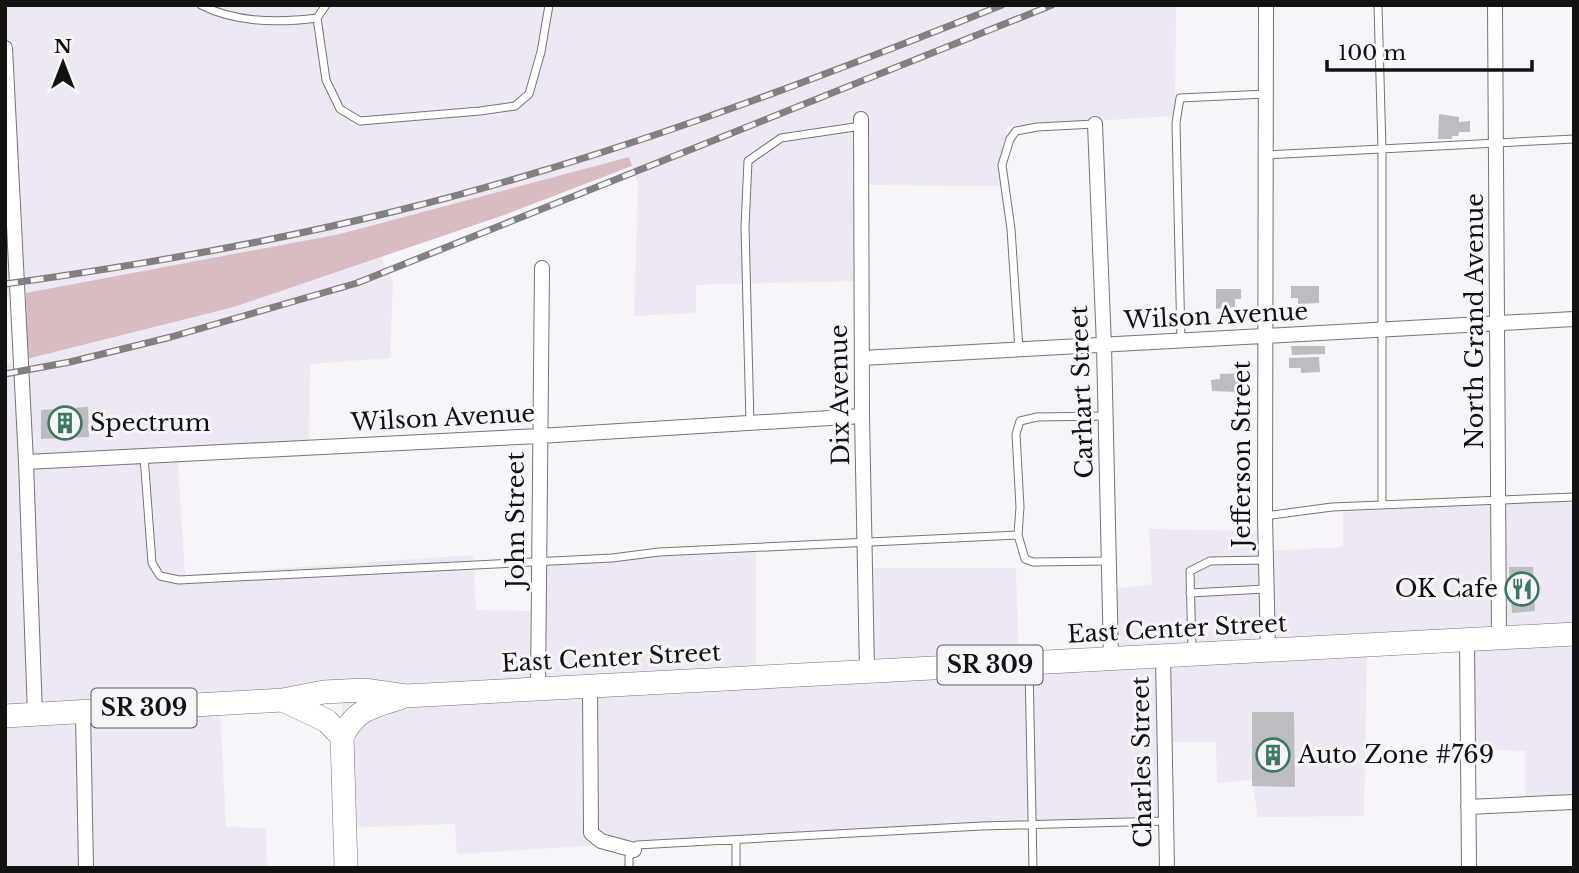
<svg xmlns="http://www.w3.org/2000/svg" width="1579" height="873" font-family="'Libre Baskerville',serif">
	<rect width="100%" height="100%" fill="#f8f5fa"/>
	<path fill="#ede8f3" d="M5,5H1176L1175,116L1007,126L1006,186L860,185L858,281L696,285V313L634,316L638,183L629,157L340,234L45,291L5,295V201L11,200L5,78Z
		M381,257L393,281L390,358L310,364L309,444L177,448L185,575L473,555L476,610L531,611L530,557L756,552V675L865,668L862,568H1016L1019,661L1109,659L1104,589L1152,585L1149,529L1263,531L1265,551L1343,547V512L1574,499V804L1525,806V751L1460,749L1464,641L1367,651L1364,816L1258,817L1252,780L1217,783L1216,742H1161L1162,821L636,843L457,854L455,824L342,828V702L220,709L226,827L266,828L267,868H5V365L234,307Z"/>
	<path fill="#d9bbc2" d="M629,157L632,166L507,214L234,307L27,359L26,293L340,234Z"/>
	<path fill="#bcbdc1" d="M1439,114L1459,117V122L1470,121V132H1459L1458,136H1452V139H1438Z
		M1291,286H1319V303L1298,304V298H1291Z
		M1216,289H1241V299H1235V307L1216,309Z
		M1291,346H1325V354L1292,355Z
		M1319,357L1320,372L1301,373V368H1289V358Z
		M1242,373L1243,384H1235L1236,392L1212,391L1211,380L1220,379V374Z
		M88,407L89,437L41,439V410Z
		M1509,567H1533L1535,611L1512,613Z
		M1252,712H1294L1295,787L1252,786Z"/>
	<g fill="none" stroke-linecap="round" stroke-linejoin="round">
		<defs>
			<path id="service" d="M201,5C236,23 279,23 317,18L326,5
				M1378,5L1382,150V504
				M317,18L326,80L340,109L360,121L480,111L515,106L529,94L541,52L549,5
				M1266,155L1574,139
				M1181,341L1176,123L1180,98L1266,94
				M1019,350L1011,229L1002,165L1010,139L1016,131L1037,127L1095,124
				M750,423L745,227L748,161L781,138L861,126
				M144,456L152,563L160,576L179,580L612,558L659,552L1018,535L1025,559L1033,562L1109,561
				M1265,516L1332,507L1574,497
				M1018,535L1020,507L1016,434L1020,421L1037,417L1106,416
				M1190,593L1265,589
				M1192,650L1190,571L1210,561L1265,560
				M1029,666L1033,868
				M736,841V868
				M629,868V857L637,845L982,826L1166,821"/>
			<path id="minor" d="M1266,5L1265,516L1268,651
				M1495,5L1499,637
				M5,48L26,462L35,715
				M861,119L862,416L867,671
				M1095,124L1104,346L1111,658
				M862,358L1574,319
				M26,462L539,436L862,416
				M1467,639L1469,868
				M1163,656L1167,868
				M590,686L591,833L601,841L634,850
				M538,688L542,268
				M83,712L86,868
				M1468,807L1574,802"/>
			<path id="primary" d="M283,700L327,721L342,737L346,868
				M5,716L283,700L324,692L364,690L406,696L1574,634
				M342,737C356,709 371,707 400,698"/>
		</defs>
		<use href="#service" stroke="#767478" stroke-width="9"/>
		<use href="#minor" stroke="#767478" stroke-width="16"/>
		<use href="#primary" stroke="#767478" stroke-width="24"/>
		<use href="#service" stroke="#fff" stroke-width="7"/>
		<use href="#minor" stroke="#fff" stroke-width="14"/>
		<use href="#primary" stroke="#fff" stroke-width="23"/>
		<defs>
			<path id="rail" d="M5,284C136,266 267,243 396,211C604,160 804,84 1002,5
				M5,374L70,362L171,337L357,283L1052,5"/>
		</defs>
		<use href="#rail" stroke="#817f82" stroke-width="7"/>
		<use href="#rail" stroke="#f8f5fa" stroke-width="4.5" stroke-dasharray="13" stroke-linecap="butt"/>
	</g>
	<defs>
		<symbol id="building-ring" viewBox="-11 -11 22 22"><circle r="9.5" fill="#f8f5fa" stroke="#3b7762" stroke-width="1.5"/><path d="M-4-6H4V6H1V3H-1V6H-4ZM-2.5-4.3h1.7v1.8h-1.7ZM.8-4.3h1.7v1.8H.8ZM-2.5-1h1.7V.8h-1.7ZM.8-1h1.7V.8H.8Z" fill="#3b7762"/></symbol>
		<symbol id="restaurant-ring" viewBox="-11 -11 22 22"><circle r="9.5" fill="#f8f5fa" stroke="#3b7762" stroke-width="1.5"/><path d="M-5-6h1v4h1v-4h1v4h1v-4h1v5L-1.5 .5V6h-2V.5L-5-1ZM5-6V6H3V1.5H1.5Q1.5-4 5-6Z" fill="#3b7762"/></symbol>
	</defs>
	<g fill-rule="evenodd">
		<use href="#building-ring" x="46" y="404" width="38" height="38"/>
		<use href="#restaurant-ring" x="1503" y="570" width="38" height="38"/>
		<use href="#building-ring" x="1254" y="736" width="38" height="38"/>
	</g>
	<g text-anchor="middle" stroke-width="6" stroke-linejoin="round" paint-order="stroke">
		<g fill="#f8f5fa" stroke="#585658" stroke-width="2">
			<rect x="937.5" y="645.5" width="105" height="39" rx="5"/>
			<rect x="91.5" y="688.5" width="105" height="39" rx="5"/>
		</g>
		<g font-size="23" font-weight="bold" fill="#131213">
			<text x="990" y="673">SR 309</text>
			<text x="144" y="716">SR 309</text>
		</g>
		<g font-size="24" fill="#131213" stroke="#f8f5fa">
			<text transform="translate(1216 316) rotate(-3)" y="8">Wilson Avenue</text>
			<text transform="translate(1475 321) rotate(-90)" y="8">North Grand Avenue</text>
			<text transform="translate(1082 392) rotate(-92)" y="8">Carhart Street</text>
			<text transform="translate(840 395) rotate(-91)" y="8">Dix Avenue</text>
			<text transform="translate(443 418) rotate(-3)" y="8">Wilson Avenue</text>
			<text transform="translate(1242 454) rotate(-90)" y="8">Jefferson Street</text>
			<text transform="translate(516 520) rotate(-90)" y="8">John Street</text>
			<text transform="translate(1177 629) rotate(-3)" y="8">East Center Street</text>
			<text transform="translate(611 658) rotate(-3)" y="8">East Center Street</text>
			<text transform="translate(1142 762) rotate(-91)" y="8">Charles Street</text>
		</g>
		<g font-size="24" fill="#131213" stroke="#f8f5fa" text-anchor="start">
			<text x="90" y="431">Spectrum</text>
			<text x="1498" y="597" text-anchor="end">OK Cafe</text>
			<text x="1298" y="763">Auto Zone #769</text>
		</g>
	</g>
	<rect width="1579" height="873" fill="none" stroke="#131213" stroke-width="14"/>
	<g transform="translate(63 63)" stroke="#f8f5fa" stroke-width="5" paint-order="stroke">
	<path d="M0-5L12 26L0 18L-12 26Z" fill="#131213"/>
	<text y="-10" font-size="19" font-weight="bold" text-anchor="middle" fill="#131213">N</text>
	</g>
	<path d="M1327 60v10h205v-10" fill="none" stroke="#131213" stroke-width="3.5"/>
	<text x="1338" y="60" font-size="21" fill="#131213" stroke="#f8f5fa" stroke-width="5" paint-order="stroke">100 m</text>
</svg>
